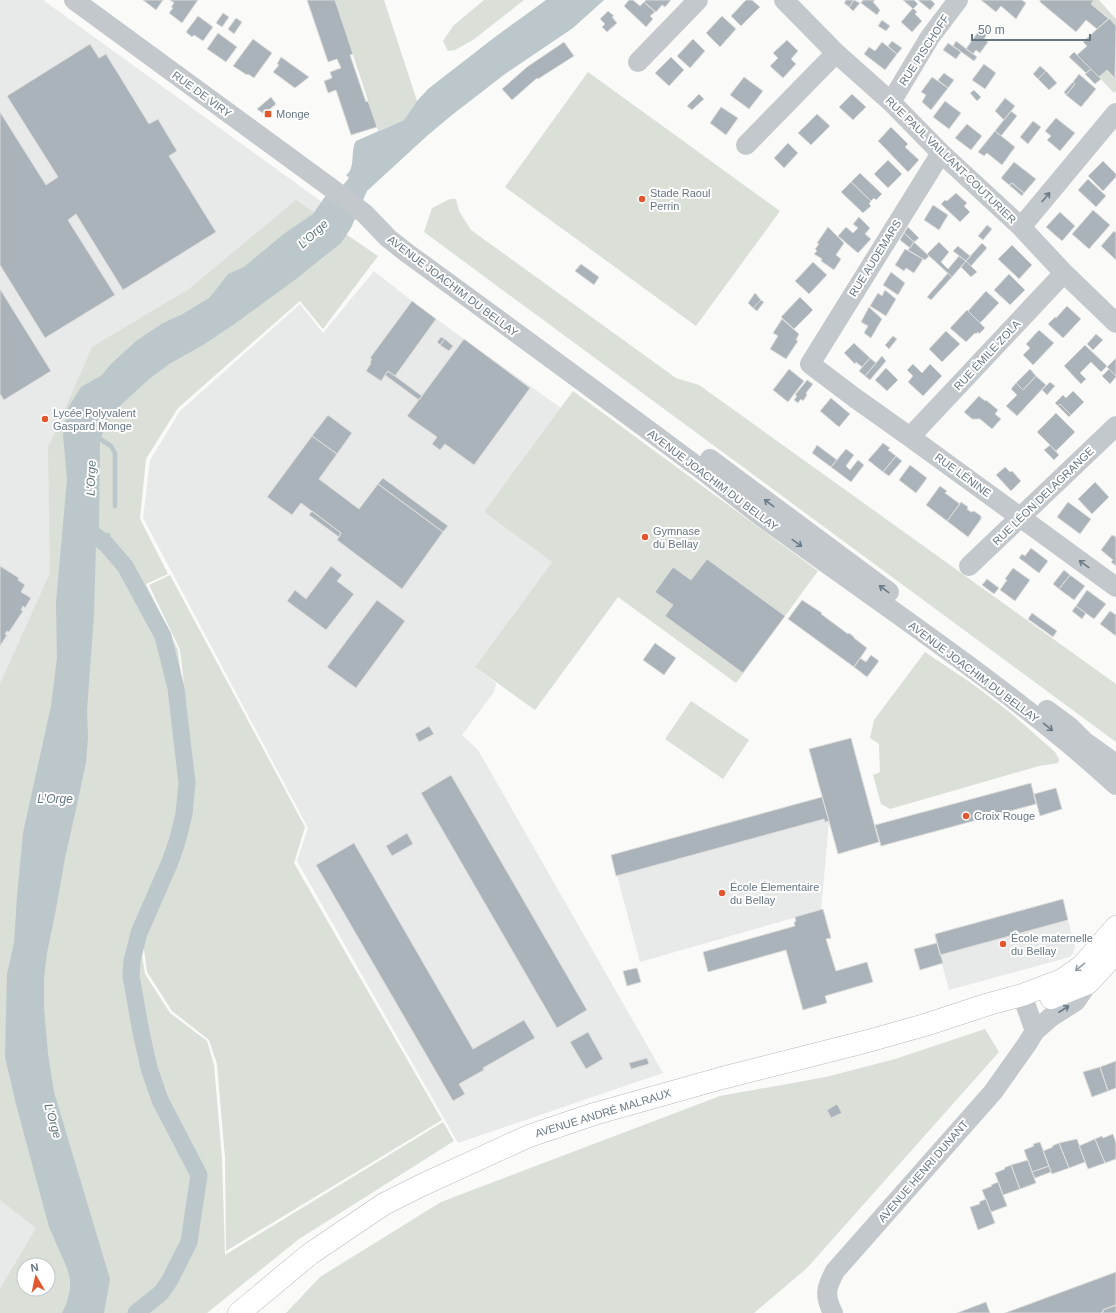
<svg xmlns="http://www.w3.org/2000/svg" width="1116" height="1313" font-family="Helvetica,sans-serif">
	<rect width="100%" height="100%" fill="#fafaf8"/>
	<path fill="#e8e9e9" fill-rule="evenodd" d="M0,0H43L337,213L107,389L65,1297L0,1313ZM24,1265H48V1289H24Z
		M374,271L412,301L464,339L561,408L484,512L552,562L475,667L496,683L494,692L462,735L478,750L663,1073L458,1143L297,861L308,828L143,518L150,460L180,411L300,304L323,333Z
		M822,798L829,822L821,910L640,962L612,856Z
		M1062,899L1075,946L1073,953L1070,957L949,990L942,964L919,970L914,949L936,943L934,934Z"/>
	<path fill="#dadfd7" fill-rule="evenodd" d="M335,0H384L417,101L404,120L378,131Z
		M484,0H524L473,40L455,50L448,51L443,41L453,26Z
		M1094,0H1099L1116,19V26L1109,18L1091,4Z
		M1107,70L1116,77V91L1114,93L1099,77Z
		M588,72L780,211L696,326L505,187Z
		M450,199H456L459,211L471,230L676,378L699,385L1116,684V742L424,232L432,208Z
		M296,200L378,256L323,329L300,301L178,408L146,459L140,519L168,574L146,584L178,650L190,753L185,815L175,857L165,883L152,903L139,936L145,974L170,1013L207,1041L214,1065L222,1158L225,1255L443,1122L454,1141L299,1239L207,1313H0V1289L36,1228L0,1200V684L50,573L48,448L92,347L189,289ZM24,1265H48V1289H24Z
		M573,391L818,571L736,683L618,597L535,710L475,667L552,562L484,512Z
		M170,575L305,827L294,863L442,1120L226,1251L225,1158L217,1064L209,1040L172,1011L147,972L142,935L154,904L167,884L177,858L188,815L192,754L180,650L149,585Z
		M925,652L974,685L1012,714L1055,752L1059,759L1058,763L1039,766L890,809L881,804L873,775L880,772L879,744L870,738L874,720Z
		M691,701L749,740L723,779L665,739Z
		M985,1029L999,1052L807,1268L754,1313H286L320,1277L441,1202L720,1096L826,1077L895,1059Z"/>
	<path fill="#bbc7cb" d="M546,0H604L573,28L505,74L452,115L428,135L367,191L351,228L341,243L296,279L233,325L203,345L169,364L148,380L123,403L113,413L105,425L100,442L99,526L96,543L94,614L87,710L88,737L86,762L77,805L65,858L56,909L47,953L44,978V1008L48,1054L54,1092L110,1279L104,1313H62L66,1305L70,1290V1279L67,1268L49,1227L16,1104L5,1057L7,974L14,943L17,897L23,833L51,706L57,658L56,603L67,479L63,435L68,408L81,387L102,375L111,364L136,341L163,323L181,315L209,298L215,291L228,274L244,267L285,233L313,214L331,188L337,192L349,178L346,175C356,169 350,150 356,141L404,120L417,101L428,89L495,37Z"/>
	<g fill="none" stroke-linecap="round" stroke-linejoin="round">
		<path stroke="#bbc7cb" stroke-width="4.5" d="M97,437L111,446L115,453V506
			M106,544L108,535"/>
		<path stroke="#bbc7cb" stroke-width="17" d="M89,531L106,544L125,566L163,636L176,688L187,783L184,814L177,842L170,862L139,933L132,961L131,976L141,1032L149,1068L160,1100L199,1175L189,1242L170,1280L161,1293L136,1313"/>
	</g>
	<path fill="#aab3b9" stroke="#dcdcda" d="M143,0H163L156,10Z
		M170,0H198L182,23L169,13L173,8L171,7L174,3Z
		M307,0H335L353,54L350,55L366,102L368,101L377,127L351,135L336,90L328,93L324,81L332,78L330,72L341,68L337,59L328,62Z
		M629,0H633L640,6L644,2L655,12L650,16L653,19L646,27L624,6Z
		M646,0H671L665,7L662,5L656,12L644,2Z
		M746,0H752L760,7L741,26L731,16Z
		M845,0H854L849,7L844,3L846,1Z
		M854,0L860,3L853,11L849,7Z
		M863,0H875L873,2L880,10L877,15L861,3Z
		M903,0H914L918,4L913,9Z
		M918,0H931L935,4L930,10Z
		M981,0H1022L1026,3L1016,19L1001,6L996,12Z
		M1040,0H1094L1091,4L1109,19L1097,29L1086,20L1076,32L1040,2Z
		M913,8L917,12L915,14L922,21L912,32L901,22Z
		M608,11L614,16L612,17L617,23L607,32L602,27L605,24L600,19Z
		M223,13L229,17L222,27L216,23Z
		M198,16L213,27L203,41L194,35L192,37L186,32Z
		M722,16L736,29L720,47L706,33Z
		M236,18L242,22L234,34L228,29Z
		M1109,18L1116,26L1115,78L1107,70L1099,77L1077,55L1087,46L1083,42Z
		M882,20L890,26L886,31L878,26Z
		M983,25L990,30L984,39L988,42L980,53L976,50L973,54L966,49Z
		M218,33L237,47L226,62L207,49Z
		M253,39L272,53L254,78L248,74L247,75L233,66Z
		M693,39L705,51L690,68L677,56Z
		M787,40L798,51L791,59L796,64L783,78L770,66L778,58L773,53Z
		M892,41L902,48L897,54L888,46Z
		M956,41L977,57L974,61L953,46Z
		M564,42L574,56L538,79L537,78L512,100L502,89L527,67Z
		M882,42L897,54L885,70L864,54L869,47L875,51Z
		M948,43L961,52L956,59L943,50Z
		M90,44L99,58L106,54L149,124L158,119L177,151L169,156L216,232L123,290L76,214L68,220L115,295L45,338L0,265V112L46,185L58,177L7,96Z
		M1074,52L1091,69L1086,73L1069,57Z
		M281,57L309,77L295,88L273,72L279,65L277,64Z
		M671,57L684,70L669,86L655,73Z
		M984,64L996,73L985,89L972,80Z
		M1040,66L1046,71L1038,79L1033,74Z
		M1091,69L1101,79L1095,84L1085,74Z
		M1046,71L1057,83L1049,90L1038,79Z
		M944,73L954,80L948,88L938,80Z
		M1079,74L1096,89L1081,107L1066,95L1075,84L1073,82Z
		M744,77L763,91L749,109L730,95Z
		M932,77L948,88L931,110L922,102L926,95L921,92Z
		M1073,82L1075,84L1066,95L1064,92Z
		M974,90L981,97L977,101L970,93Z
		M699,94L704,99L692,110L687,106Z
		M852,94L866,107L853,120L839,107Z
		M271,97L276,104L264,114L257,109Z
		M1005,98L1015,106L1004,120L995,111Z
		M945,101L961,113L949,129L933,117Z
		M721,107L738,118L726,135L710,123Z
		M1011,111L1017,116L1001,136L995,131Z
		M817,114L830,126L811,145L798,133Z
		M1056,118L1075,133L1060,151L1047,140L1051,136L1045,131Z
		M1033,121L1041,127L1028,144L1020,137Z
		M967,124L982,136L971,150L955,138Z
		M891,127L908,144L905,147L919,160L908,172L878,141Z
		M995,131L1015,147L1002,165L987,153L984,156L978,152Z
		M788,143L798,153L784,168L774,158Z
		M888,160L902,174L888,188L874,174Z
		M1103,161L1116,174V177L1103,191L1088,176Z
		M1014,162L1036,179L1024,193L1012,183L1009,185L1001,178Z
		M860,173L882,194L876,200L874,198L871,201L851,182Z
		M1088,179L1106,196L1096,207L1078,190Z
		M851,182L871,201L869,204L871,206L863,213L841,192Z
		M1012,183L1024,193L1022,196L1009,185Z
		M956,193L967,203L964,206L970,212L960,222L941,204L945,200L947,201Z
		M933,205L948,215L939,230L924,220Z
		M1093,210L1110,225L1089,249L1072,234Z
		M1060,212L1075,226L1062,241L1046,227Z
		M859,217L870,228L865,234L871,239L858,253L838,236L846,227L853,233L858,228L853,224Z
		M987,225L992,229L983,240L978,236Z
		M828,227L844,243L836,255L841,259L834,270L821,261L822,259L814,254L817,251L815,249L819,244L817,243Z
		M908,227L919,238L914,242L904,233Z
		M1114,231L1116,233V260L1101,246Z
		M904,233L914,242L910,248L900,240Z
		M914,242L929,256L925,260L908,250Z
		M939,242L949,252L941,262L948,269L959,256L966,261L952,277L927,254Z
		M982,243L987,248L971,266L966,261Z
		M1012,245L1032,265L1019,279L998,259Z
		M958,246L970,256L966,261L953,251Z
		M905,249L923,259L914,273L906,268L904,271L895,265Z
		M966,261L977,272L971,277L961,267Z
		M813,262L827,275L809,294L795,281Z
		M581,264L599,277L594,285L575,271Z
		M891,272L905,283L898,295L883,285Z
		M948,273L952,277L931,300L927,297Z
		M1009,274L1025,290L1010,305L994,290Z
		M0,289L51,371L4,400L0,394Z
		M885,290L896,299L886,316L870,306L878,293L882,296Z
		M986,291L999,303L980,323L968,311Z
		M755,293L761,300L753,308L748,303Z
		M800,297L813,310L794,329L781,317Z
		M761,300L764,302L757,311L753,308Z
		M412,301L436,319L395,376L388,371L381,381L366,371L371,363L370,362L372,359L370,358Z
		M1067,306L1081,319L1063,338L1048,324L1055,317L1056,318Z
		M869,307L882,319L871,338L864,333L868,326L861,322Z
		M967,310L985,328L979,334L978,332L976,334L975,333L966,342L950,328Z
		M782,319L799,334L796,340L798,341L786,359L770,349L778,336L773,333Z
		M1039,330L1054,343L1033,365L1023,355L1030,348L1026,344Z
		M946,331L960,344L942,362L929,349Z
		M1096,334L1103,340L1093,350L1087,344Z
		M893,336L897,339L889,349L885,345Z
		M441,337L445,339L440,345L437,342Z
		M445,339L453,346L449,351L440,345Z
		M464,339L530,388L474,465L445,444L440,450L432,444L437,437L407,416Z
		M854,343L870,358L862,367L856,362L855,364L844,353Z
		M1085,345L1107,366L1101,372L1091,362L1080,373L1086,379L1081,384L1064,366Z
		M882,356L886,361L870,380L865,376Z
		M870,358L876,363L865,376L859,371Z
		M1116,358V376L1107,367Z
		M913,364L922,373L930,364L942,376L923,396L908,382L913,376L907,370Z
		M886,368L898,380L887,391L875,380Z
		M789,369L804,381L788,402L773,390Z
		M1030,369L1036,376L1023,390L1016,383Z
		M1109,369L1116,376V377L1110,384L1102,376Z
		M388,371L422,396L419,400L385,375Z
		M1036,376L1046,385L1017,416L1006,406L1017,395L1011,389L1016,383L1023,390Z
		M807,380L813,384L806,393L807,395L803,401L801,399L798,403L794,400L797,396L795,395Z
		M1050,382L1055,386L1047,395L1042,390Z
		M1073,391L1084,402L1071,415L1060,404L1058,406L1055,403L1063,395L1066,398Z
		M979,396L985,401L986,400L998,410L995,414L1001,419L992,429L980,419H972L964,412Z
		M831,398L850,414L839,427L820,411Z
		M1060,404L1071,415L1069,417L1058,406Z
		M1056,413L1075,432L1056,451L1037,432Z
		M328,415L352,433L337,454L312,436Z
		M312,436L337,454L319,479L359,509L378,484L443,532L402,589L337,540L341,533L301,503L292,515L267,497Z
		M883,443L890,448L888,450L896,456L883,472L868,460Z
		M817,445L837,460L831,467L812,453Z
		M1050,445L1059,455L1054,460L1044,450Z
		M846,449L854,455L846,466L850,470L858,460L864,465L851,482L831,467Z
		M896,456L902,461L889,476L883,472Z
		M910,465L927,478L916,493L899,480Z
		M1005,467L1010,472L1012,471L1021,481L1011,491L996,475Z
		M383,478L448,526L443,532L378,484Z
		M1095,482L1109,497L1092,514L1078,499Z
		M940,486L947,491L945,493L960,504L947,521L926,505Z
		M961,502L968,507L967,509L971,512L974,511L981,516V519L968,537L947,521Z
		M1068,502L1091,519L1080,534L1057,517Z
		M312,511L341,533L339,537L309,515Z
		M1112,535L1116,537V566L1111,562L1113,560L1101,550Z
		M1031,548L1048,561L1039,573L1019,558L1022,554L1025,556Z
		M707,559L785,616L743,673L665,616L673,605L655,592L673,567L691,580Z
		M0,566L19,578L18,580L25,585L21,592L31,598L25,608L23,606L21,610L23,611L9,632L7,631L5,634L7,635L0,646Z
		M331,566L342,575L337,581L354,594L326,630L287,601L295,590L306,599Z
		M1013,568L1030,580L1015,601L1000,590L1007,580L1005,579Z
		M1064,570L1070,575L1059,589L1053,584Z
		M1070,575L1085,586L1074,600L1059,589Z
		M987,579L999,588L994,594L982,585Z
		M1087,590L1106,604L1094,619L1076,606Z
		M377,600L405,621L356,688L327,667Z
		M802,600L822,613L821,614L848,634L849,633L854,637V638L867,648L854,667L788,619Z
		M1076,606L1086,613L1082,619L1072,611Z
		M1110,611L1116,615V636L1100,624Z
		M1032,613L1057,631L1053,637L1028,619Z
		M655,643L676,658L664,675L643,660Z
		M871,655L879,661L867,677L854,667L860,658L866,662Z
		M429,726L434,734L419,742L415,734Z
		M851,738L879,842L838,854L809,749Z
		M451,775L587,1010L557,1028L421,793Z
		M1031,783L1036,804L881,846L875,825Z
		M1056,788L1062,809L1040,816L1034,794Z
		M822,797L829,821L825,822L824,819L616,876L611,855Z
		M407,833L413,844L392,856L386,846Z
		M354,843L473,1049L524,1020L535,1038L483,1068L484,1070L459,1084L465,1094L453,1101L316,865Z
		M1063,899L1068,920L940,955L935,934Z
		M823,909L831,938L826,939L836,971L867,962L873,982L825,996L827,1003L803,1010L786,950L708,972L703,952L795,926L794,922L796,921L795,917Z
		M937,943L943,963L920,970L914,949Z
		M637,968L641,982L627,986L623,971Z
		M588,1032L603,1059L586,1069L570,1042Z
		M647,1058L649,1064L631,1069L629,1063Z
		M1116,1061V1088L1108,1091L1100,1067Z
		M1100,1067L1108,1091L1092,1097L1083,1072Z
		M837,1104L842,1113L831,1118L827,1110Z
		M1113,1134L1116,1143V1159L1105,1163L1095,1139L1102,1136L1103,1138Z
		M1077,1139L1085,1162L1069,1168L1059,1143Z
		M1095,1139L1105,1163L1088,1169L1079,1146Z
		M1040,1142L1049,1166L1032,1172L1024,1150L1034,1146L1033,1144Z
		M1059,1143L1069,1168L1052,1174L1043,1151L1053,1147L1052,1146Z
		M1028,1160L1036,1183L1020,1189L1011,1165Z
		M1011,1165L1020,1189L1003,1195L995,1173L1005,1169L1004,1168Z
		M1049,1166L1051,1172L1035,1178L1032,1172Z
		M998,1182L1007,1206L991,1212L982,1190L992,1186L991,1185Z
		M986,1199L995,1223L978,1230L970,1207L980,1204L979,1202Z
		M1116,1272V1305L1103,1310V1312L1101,1313H1005Z
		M986,1302L990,1313H957Z
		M1116,1305V1313H1101L1103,1312V1310Z"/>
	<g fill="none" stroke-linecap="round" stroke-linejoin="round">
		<defs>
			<path id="major" d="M1051,998L1088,983L1116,953
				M239,1313L310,1254L384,1204L422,1185L529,1136L594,1114L722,1078L868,1041L925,1025L989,1004L1022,995L1062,980L1082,966L1116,927"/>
		</defs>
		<use href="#major" stroke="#b5babe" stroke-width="23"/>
		<path stroke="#c3c8cc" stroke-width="20" d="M74,0L331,188L365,214L388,238L407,253C503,323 599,393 694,464C724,486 752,511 783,532C895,614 1013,691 1116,785
			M784,0L836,53L891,102L941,153L1021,227L1064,273L1116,323
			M638,62L698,0
			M891,102L930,37L958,0
			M746,145L836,53
			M941,153L810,364L855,398L910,437L1116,587
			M1021,227L1116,113
			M910,437L1064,273
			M710,459L889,592
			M969,566L1116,426
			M1047,710L1070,727L1084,741L1116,764
			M1022,995L1035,1031
			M833,1313C824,1295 826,1288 835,1271L993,1092L1027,1044L1035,1031L1051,1017L1076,1001L1088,983"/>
		<use href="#major" stroke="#fff" stroke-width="22"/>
	</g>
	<defs><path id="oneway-shaft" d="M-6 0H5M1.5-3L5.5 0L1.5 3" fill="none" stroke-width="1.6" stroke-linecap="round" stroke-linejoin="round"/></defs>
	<g stroke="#6a7a87">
		<use href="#oneway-shaft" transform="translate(1046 197) rotate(-50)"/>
		<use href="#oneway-shaft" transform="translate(769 503) rotate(-143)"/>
		<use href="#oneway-shaft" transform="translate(797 543) rotate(36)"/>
		<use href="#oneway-shaft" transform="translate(1084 564) rotate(-144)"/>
		<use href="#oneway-shaft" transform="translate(884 589) rotate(-143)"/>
		<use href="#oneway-shaft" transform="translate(1048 727) rotate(39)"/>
		<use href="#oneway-shaft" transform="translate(1064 1009) rotate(-33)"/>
	</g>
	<use stroke="#939fa8" href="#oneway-shaft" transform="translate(1080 967) rotate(141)"/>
	<g fill="#e4572e" stroke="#fff" stroke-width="1.5">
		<rect x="264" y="110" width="8" height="8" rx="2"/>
		<circle cx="642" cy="199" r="4"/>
		<circle cx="45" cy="419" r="4"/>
		<circle cx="645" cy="537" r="4"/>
		<circle cx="966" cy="816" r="4"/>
		<circle cx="722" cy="893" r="4"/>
		<circle cx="1003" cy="944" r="4"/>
	</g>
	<g text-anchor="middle" stroke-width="4" stroke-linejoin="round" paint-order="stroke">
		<g font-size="11" fill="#657683" stroke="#fff">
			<text transform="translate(924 50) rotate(-57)" y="4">RUE PISCHOFF</text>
			<text transform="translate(202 94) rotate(36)" y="4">RUE DE VIRY</text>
			<text transform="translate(951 160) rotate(44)" y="4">RUE PAUL VAILLANT-COUTURIER</text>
			<text transform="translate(875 258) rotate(-58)" y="4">RUE AUDEMARS</text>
			<text transform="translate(453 286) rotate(37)" y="4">AVENUE JOACHIM DU BELLAY</text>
			<text transform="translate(987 355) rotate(-47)" y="4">RUE ÉMILE ZOLA</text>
			<text transform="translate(963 475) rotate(36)" y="4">RUE LÉNINE</text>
			<text transform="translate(713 480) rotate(37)" y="4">AVENUE JOACHIM DU BELLAY</text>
			<text transform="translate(1043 496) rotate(-44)" y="4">RUE LÉON DELAGRANGE</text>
			<text transform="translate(974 672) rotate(37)" y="4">AVENUE JOACHIM DU BELLAY</text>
			<text transform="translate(603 1113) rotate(-17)" y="4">AVENUE ANDRÉ MALRAUX</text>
			<text transform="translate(923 1171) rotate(-49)" y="4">AVENUE HENRI DUNANT</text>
		</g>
		<g font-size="11" fill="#657683" stroke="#fff" text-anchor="start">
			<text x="276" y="118">Monge</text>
			<text x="650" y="197">Stade Raoul<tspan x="650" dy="13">Perrin</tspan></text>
			<text x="53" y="417">Lycée Polyvalent<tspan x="53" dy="13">Gaspard Monge</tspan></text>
			<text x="653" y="535">Gymnase<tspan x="653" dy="13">du Bellay</tspan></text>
			<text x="974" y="820">Croix Rouge</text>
			<text x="730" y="891">École Élementaire<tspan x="730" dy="13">du Bellay</tspan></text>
			<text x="1011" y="942">École maternelle<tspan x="1011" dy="13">du Bellay</tspan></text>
		</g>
		<g font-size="12" font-style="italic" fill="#60757c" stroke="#fff">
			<text transform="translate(313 234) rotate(-43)" y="4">L'Orge</text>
			<text transform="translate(91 478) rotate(-88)" y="4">L'Orge</text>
			<text x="55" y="803">L'Orge</text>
			<text transform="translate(53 1121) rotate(74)" y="4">L'Orge</text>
		</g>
	</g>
	<g transform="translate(36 1277) rotate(351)"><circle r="19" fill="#ffffff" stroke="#c1c8cd"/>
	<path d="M0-3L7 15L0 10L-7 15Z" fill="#e4572e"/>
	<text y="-6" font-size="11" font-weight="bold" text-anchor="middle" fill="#657683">N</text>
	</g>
	<path d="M972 34v6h118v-6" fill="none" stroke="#657683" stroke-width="2"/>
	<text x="978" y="34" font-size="12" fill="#657683" stroke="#ffffff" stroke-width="3" paint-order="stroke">50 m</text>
</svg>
